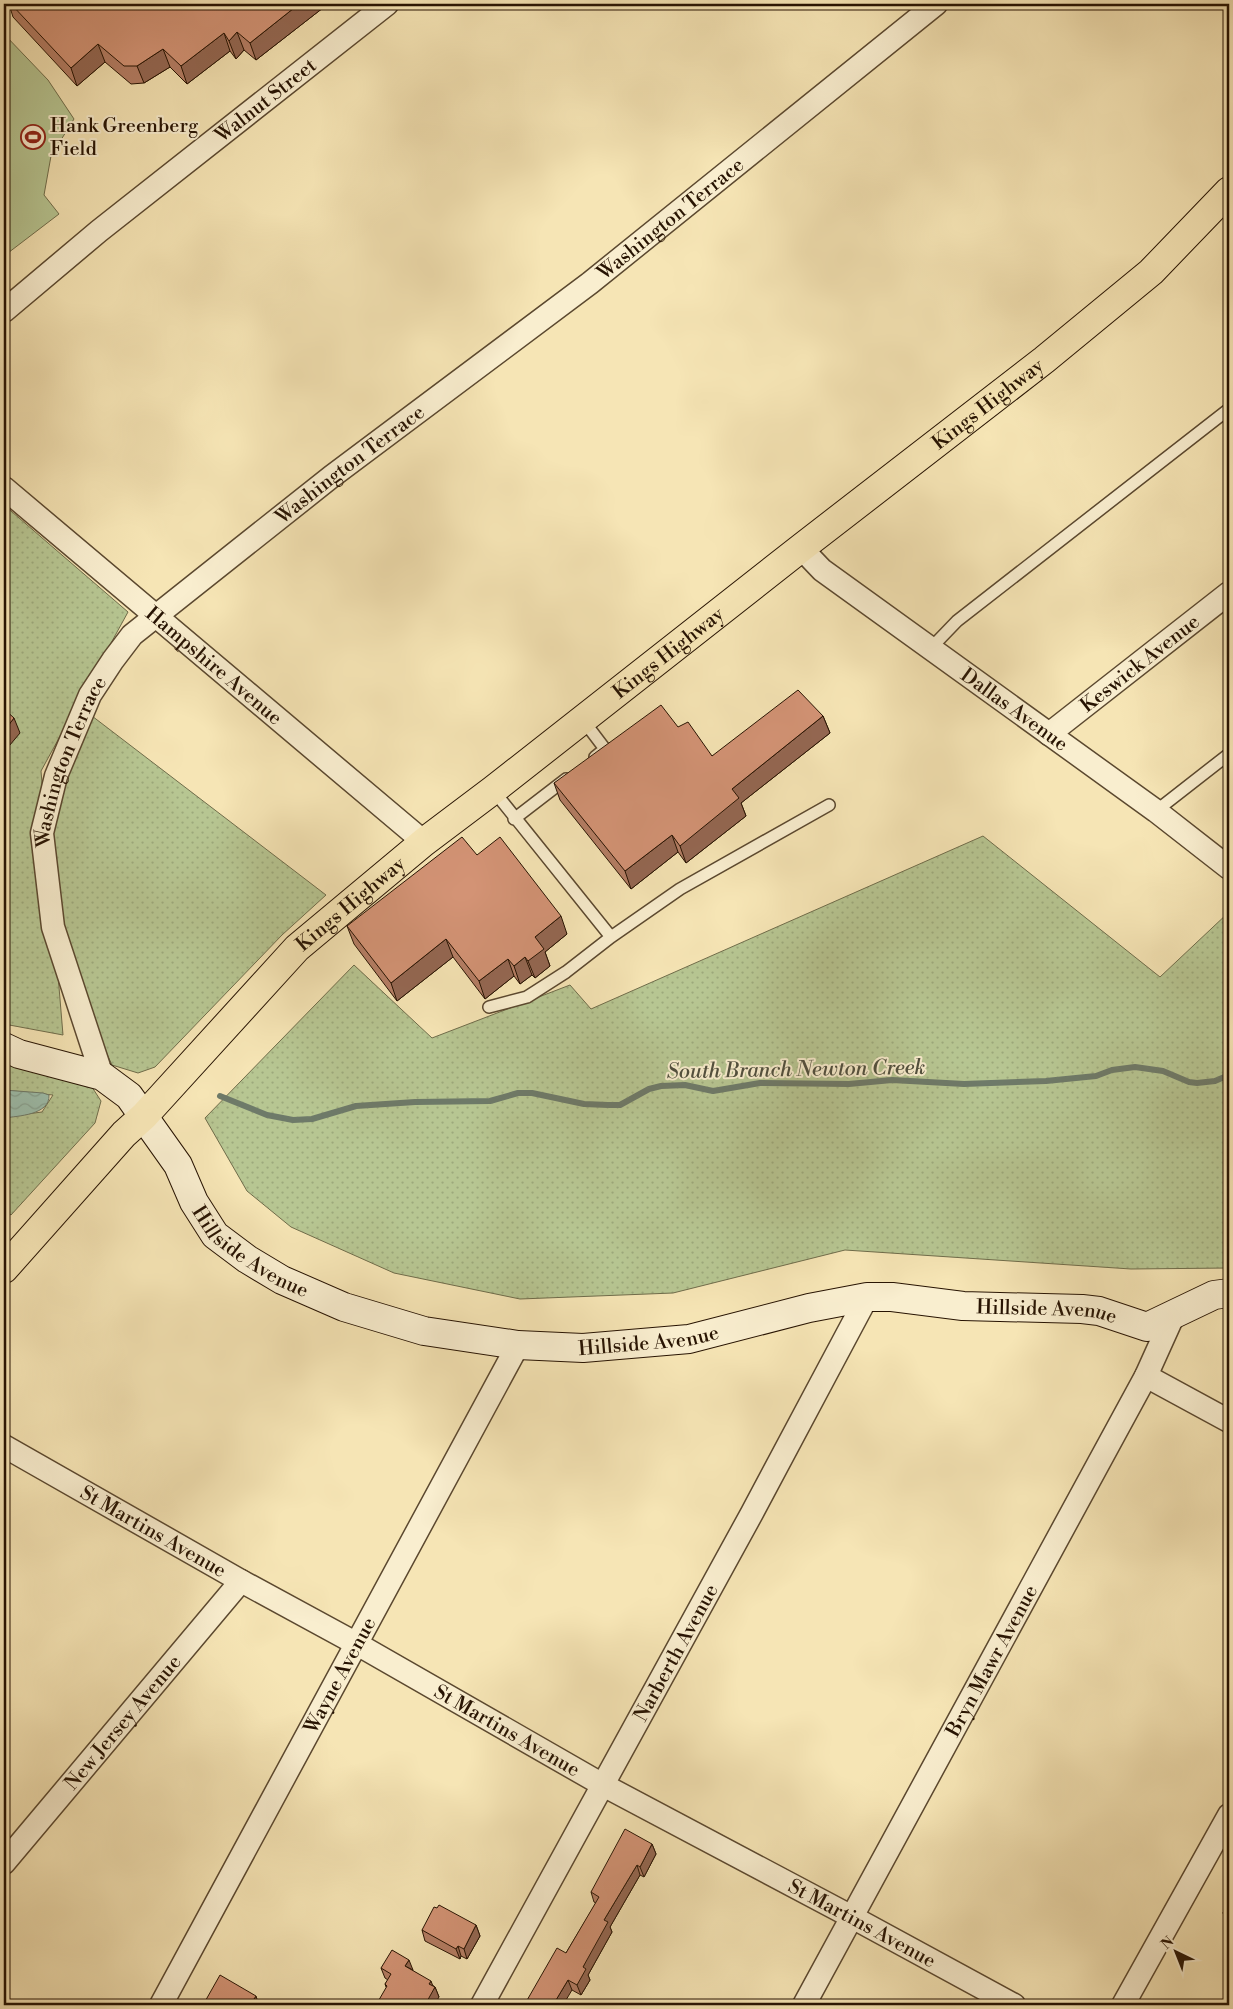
<svg xmlns="http://www.w3.org/2000/svg" width="1233" height="2009" font-family="'Libre Bodoni',serif">
	<defs>
		<pattern id="park-dots" width="8" height="8" patternUnits="userSpaceOnUse" patternTransform="scale(1.25)"><rect width="8" height="8" fill="#b7c692"/><path d="M2 2h.1M6 6h.1" fill="none" stroke="#9da97c" stroke-width="1.8" stroke-linecap="round"/></pattern>
		<pattern id="water-waves" width="16" height="10" patternUnits="userSpaceOnUse" patternTransform="scale(1.25)"><rect width="16" height="10" fill="#9dbfad"/><path d="M0 5q4-4 8 0t8 0" fill="none" stroke="#87a393"/></pattern>
	</defs>
	<rect width="100%" height="100%" fill="#f6e5b5"/>
	<filter id="stains"><feTurbulence type="fractalNoise" baseFrequency=".004" numOctaves="4"/><feColorMatrix values="0 0 0 0 .2 0 0 0 0 .09 0 0 0 0 .02 0 0 0 .5 -.17"/></filter>
	<radialGradient id="worn" r=".72"><stop offset=".6" stop-color="#630" stop-opacity="0"/><stop offset="1" stop-color="#630" stop-opacity=".3"/></radialGradient>
	<path fill="#b7c692" stroke="#6f6c4a" d="M4,34L48,80L74,119L51,156L44,195L59,214L4,256Z"/>
	<path fill="url(#park-dots)" stroke="#6f6c4a" d="M4,505L128,612L41,771L63,1035L4,1024Z
		M92,716L326,895L282,935L155,1067L138,1073L112,1065L88,1013L61,929L52,834L63,778Z
		M983,836L1160,977L1229,912V1268L1131,1269L845,1250L673,1293L520,1299L394,1273L291,1227L247,1191L205,1118L354,965L432,1038L570,985L591,1009Z
		M4,1054L88,1081L101,1101L95,1123L11,1215L4,1210V1117L42,1112L53,1095L4,1090Z"/>
	<path fill="url(#water-waves)" stroke="#6e7a69" d="M4,1090L43,1093L49,1095C50,1115 18,1116 4,1118Z"/>
	<g fill="none" stroke-linecap="round" stroke-linejoin="round">
		<path stroke="#6e7a69" stroke-width="6" d="M220,1096L267,1115L293,1120L312,1119L356,1106L415,1102L490,1101L518,1093H532L584,1104L608,1105H620L649,1089L661,1086L685,1085L713,1091L760,1083L849,1084L892,1080L964,1084L1046,1081L1096,1076L1112,1070L1135,1067L1163,1071L1189,1082L1197,1083L1215,1081L1229,1075"/>
		<defs>
			<path id="lane" d="M931,648L957,621L1229,409
				M583,720L605,749L595,757
				M493,790L611,937L680,889L829,805
				M1156,811L1229,754
				M514,819L566,779
				M489,1007L527,997L566,972L611,937"/>
			<g id="street">
				<path id="s1" d="M4,311L99,231L387,4"/>
				<path id="s2" d="M4,488L424,842"/>
				<path id="s3" d="M801,548L822,570L1156,811L1229,868"/>
				<path id="s4" d="M1049,734L1229,593"/>
				<path id="s5" d="M102,1076L53,927L42,833L56,776L90,695L113,660L132,635L331,477L590,283L936,4"/>
				<path d="M1146,1376L1229,1421"/>
				<path id="s6" d="M4,1446L241,1581L357,1644L603,1785L852,1917L1014,2005"/>
				<path id="s7" d="M4,1863L241,1581"/>
				<path id="s8" d="M161,2005L518,1345"/>
				<path id="s9" d="M482,2005L752,1513L867,1297"/>
				<path id="s10" d="M804,2005L1146,1376L1174,1314"/>
				<path d="M1123,2005L1229,1815"/>
			</g>
			<g id="secondary">
				<path id="s11" d="M4,1047L19,1054L102,1076L129,1096L178,1165L194,1202L215,1235L247,1259L282,1280L344,1307L424,1331L518,1345L583,1348L689,1339L809,1308L867,1297H892L963,1306L1082,1309L1099,1311L1147,1327L1214,1295L1229,1293"/>
			</g>
			<g id="primary">
				<path id="s12" d="M4,1269L124,1134L144,1116L297,948L424,842L493,790L801,548L1044,360L1151,272L1229,191"/>
			</g>
		</defs>
		<use href="#lane" stroke="#5b482f" stroke-width="14"/>
		<use href="#street" stroke="#5b482f" stroke-width="25"/>
		<use href="#secondary" stroke="#271302" stroke-width="30"/>
		<use href="#primary" stroke="#271302" stroke-width="30"/>
		<use href="#lane" stroke="#f9eecf" stroke-width="11"/>
		<use href="#street" stroke="#f9eecf" stroke-width="22"/>
		<use href="#secondary" stroke="#f9eecf" stroke-width="28"/>
		<use href="#primary" stroke="#f6e5b5" stroke-width="28"/>
	</g>
	<path fill="#b57e65" stroke="#271302" d="M9,4H328L256,60L244,50L236,59L230,51L187,84L170,67L144,83L131,84L105,62L77,86L13,17Z
		M823,716L830,733L741,803L746,816L686,863L678,852L631,889L560,800L554,783L678,727L712,756Z
		M477,855L567,934L545,952L550,966L535,978L532,975L520,984L514,976L485,999L453,957L397,1001L354,944L347,926Z
		M652,1844L656,1854L644,1877L640,1875L610,1927L612,1932L588,1975L590,1980L581,1995L572,1990L526,2005V2002L566,1953L596,1903L594,1902L591,1892Z
		M1229,1902V1925L1227,1923L1223,1913Z
		M476,1925L480,1936L467,1959L461,1956L460,1959L425,1941L422,1930Z
		M381,1968L412,1970L435,1987L439,1997L386,1987L385,1984L388,1980L385,1978Z"/>
	<path fill="#946752" stroke="#271302" d="M299,4H328L256,60L250,43Z
		M237,32L244,50L236,59L229,41Z
		M224,33L230,51L187,84L181,66Z
		M98,44L105,62L77,86L71,68Z
		M163,49L170,67L144,83L137,66Z
		M823,716L830,733L741,803L746,816L686,863L680,846L732,789Z
		M14,718L20,733L4,752V731Z
		M672,835L678,852L631,889L625,871Z
		M561,916L567,934L545,952L550,966L535,978L528,961L535,937Z
		M446,939L453,957L397,1001L391,983Z
		M525,957L532,975L520,984L514,966Z
		M508,959L514,976L485,999L479,981Z
		M652,1844L656,1854L644,1877L640,1867Z
		M637,1865L640,1875L610,1927L612,1932L588,1975L590,1980L581,1995L577,1985L583,1967L604,1920Z
		M476,1925L480,1936L467,1959L464,1949Z
		M458,1946L461,1956L460,1959L456,1949Z
		M409,1960L413,1970L405,1966Z
		M568,1980L572,1990L563,2005H553Z
		M431,1981L434,1989L435,1987L439,1997L434,2005H425L429,1984Z
		M256,1996L259,2005H250Z"/>
	<path fill="#d39375" stroke="#271302" d="M11,4H299L250,43L237,32L229,41L224,33L181,66L163,49L137,66H124L98,44L71,68Z
		M798,690L823,716L732,789L739,798L680,846L672,835L625,871L554,783L661,705L678,727L688,722L712,756Z
		M4,709L14,718L4,731Z
		M462,837L477,855L500,837L561,916L535,937L544,949L528,961L525,957L514,966L508,959L479,981L446,939L391,983L347,926Z
		M625,1829L652,1844L640,1867L637,1865L604,1920L608,1922L583,1967L586,1969L577,1985L568,1980L553,2005H526L527,2004L526,2002L557,1948L566,1953L599,1897L591,1892Z
		M1229,1902V1916L1223,1913Z
		M439,1905L476,1925L464,1949L458,1946L456,1949L422,1930L434,1907L437,1908Z
		M392,1950L409,1960L405,1966L431,1981L429,1984L435,1987L425,2005H376L387,1986L385,1984L391,1974L381,1968Z
		M220,1975L256,1996L250,2005H203Z"/>
	<defs>
		<symbol id="stadium-ring" viewBox="-11 -11 22 22"><circle r="9.5" fill="#f9eecf" stroke="#8f2418" stroke-width="1.5"/><path d="M0-5a6.5 5 0 1 0 0 10a6.5 5 0 1 0 0-10ZM-3.5-1.8h7v3.6h-7Z" fill="#8f2418"/></symbol>
	</defs>
	<g fill-rule="evenodd">
		<use href="#stadium-ring" x="19" y="123" width="28" height="28"/>
	</g>
	<g text-anchor="middle" stroke-width="4" stroke-linejoin="round" paint-order="stroke">
		<g font-size="20" fill="#271302" stroke="#f9eecf">
			<text dy="7" stroke="none"><textPath href="#s1" startOffset="336">Walnut Street</textPath></text>
			<text dy="7" stroke="none"><textPath href="#s5" startOffset="1152">Washington Terrace</textPath></text>
			<text dy="7" stroke="none"><textPath href="#s12" startOffset="1314">Kings Highway</textPath></text>
			<text dy="7" stroke="none"><textPath href="#s5" startOffset="748">Washington Terrace</textPath></text>
			<text dy="7" stroke="none"><textPath href="#s12" startOffset="909">Kings Highway</textPath></text>
			<text dy="7" stroke="none"><textPath href="#s4" startOffset="115">Keswick Avenue</textPath></text>
			<text dy="7" stroke="none"><textPath href="#s2" startOffset="275">Hampshire Avenue</textPath></text>
			<text dy="7" stroke="none"><textPath href="#s3" startOffset="268">Dallas Avenue</textPath></text>
			<text dy="7" stroke="none"><textPath href="#s5" startOffset="328">Washington Terrace</textPath></text>
			<text dy="7" stroke="none"><textPath href="#s12" startOffset="504">Kings Highway</textPath></text>
			<text dy="7" stroke="none"><textPath href="#s11" startOffset="338">Hillside Avenue</textPath></text>
			<text dy="7" stroke="none"><textPath href="#s11" startOffset="1162">Hillside Avenue</textPath></text>
			<text dy="7" stroke="none"><textPath href="#s11" startOffset="758">Hillside Avenue</textPath></text>
			<text dy="7" stroke="none"><textPath href="#s6" startOffset="172">St Martins Avenue</textPath></text>
			<text dy="7" stroke="none"><textPath href="#s9" startOffset="402">Narberth Avenue</textPath></text>
			<text dy="7" stroke="none"><textPath href="#s10" startOffset="392">Bryn Mawr Avenue</textPath></text>
			<text dy="7" stroke="none"><textPath href="#s8" startOffset="375">Wayne Avenue</textPath></text>
			<text dy="7" stroke="none"><textPath href="#s7" startOffset="184">New Jersey Avenue</textPath></text>
			<text dy="7" stroke="none"><textPath href="#s6" startOffset="578">St Martins Avenue</textPath></text>
			<text dy="7" stroke="none"><textPath href="#s6" startOffset="982">St Martins Avenue</textPath></text>
		</g>
		<g font-size="20" fill="#271302" stroke="#f9eecf" text-anchor="start">
			<text x="50" y="132">Hank Greenberg<tspan x="50" dy="23">Field</tspan></text>
		</g>
		<g font-size="21" font-style="italic" fill="#504f3e" stroke="#f9eecf">
			<text transform="translate(796 1069) rotate(-1)" y="7">South Branch Newton Creek</text>
		</g>
	</g>
	<rect width="1233" height="2009" fill="none" stroke="#f6e5b5" stroke-width="20"/>
	<rect x="5" y="5" width="1223" height="1999" fill="none" stroke="#271302" stroke-width="2.5"/>
	<rect x="10" y="10" width="1213" height="1989" fill="none" stroke="#271302"/>
	<g transform="translate(1176 1952) rotate(317)" stroke="#f9eecf" stroke-width="4" paint-order="stroke">
	<path d="M0-4L9 19L0 12L-9 19Z" fill="#271302"/>
	<text y="-8" font-size="14" font-weight="bold" text-anchor="middle" fill="#271302">N</text>
	</g>
	<rect width="100%" height="100%" filter="url(#stains)"/>
	<rect width="100%" height="100%" fill="url(#worn)"/>
</svg>
